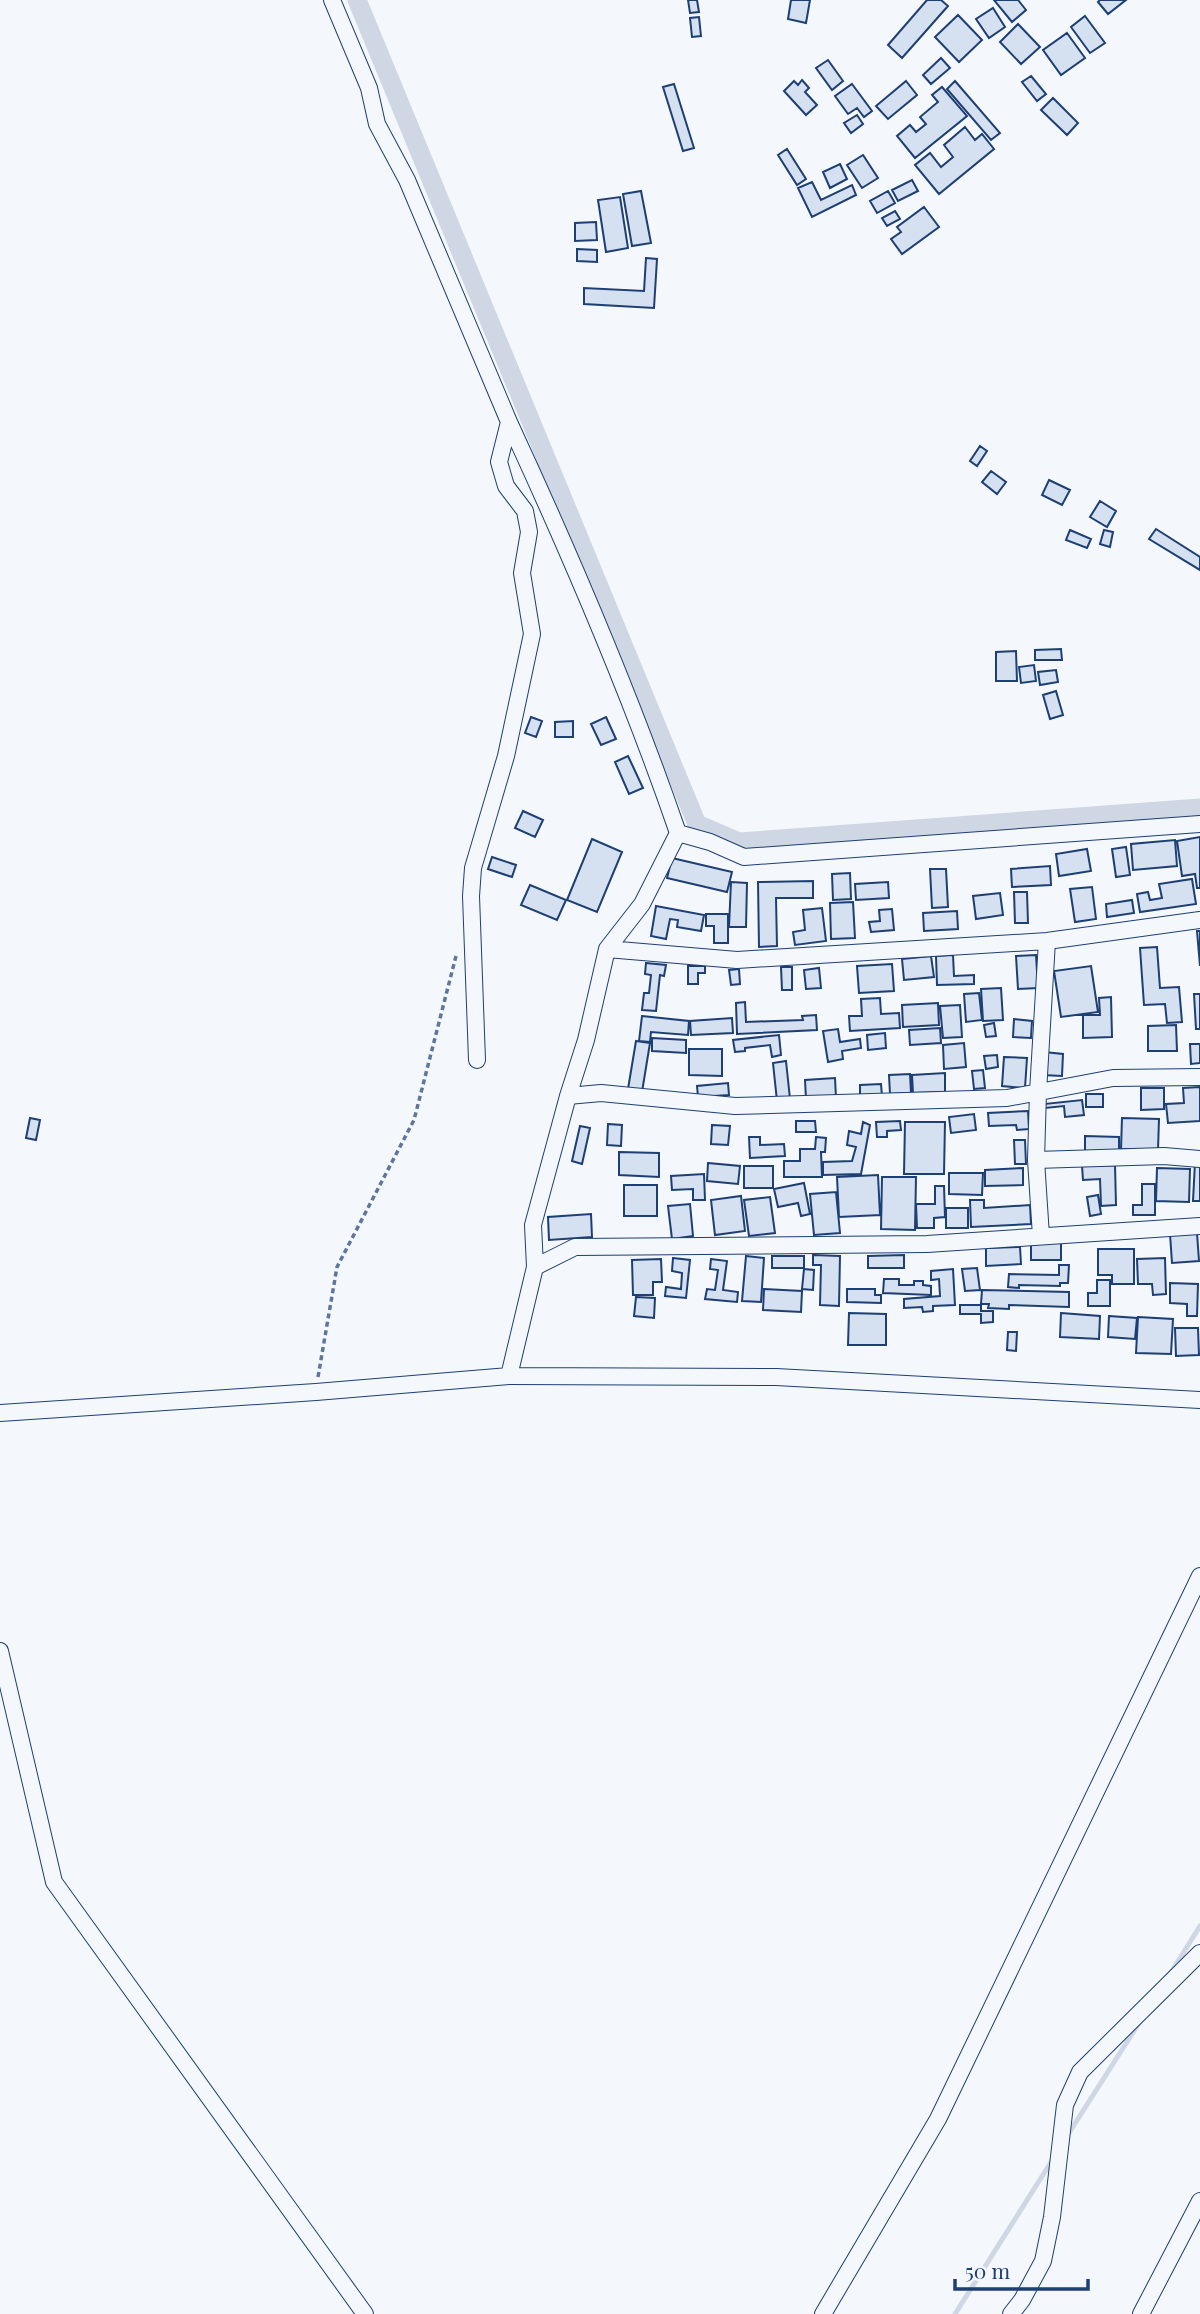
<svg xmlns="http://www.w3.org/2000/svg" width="1200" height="2314" font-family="'Playfair Display',serif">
	<rect width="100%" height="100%" fill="#f4f7fb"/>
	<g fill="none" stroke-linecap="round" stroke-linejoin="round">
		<path stroke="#cfd7e4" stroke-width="5" d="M1170,1974L1200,1926
			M1067,2136L1139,2023
			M955,2314L1053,2159"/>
		<path stroke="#cfd7e4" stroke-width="19" d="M357,0L697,824L739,842L1200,808"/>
	</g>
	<path fill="#d5e0f0" stroke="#1d3f73" stroke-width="2" d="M688,0H697L699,12L690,13Z
		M791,0H810L806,23L788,19Z
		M927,0H941L948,6L902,58L888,45Z
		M994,0H1018L1026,10L1012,22Z
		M1100,0H1126L1108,14L1098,2Z
		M993,8L1005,27L989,38L976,19Z
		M958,15L982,40L959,62L935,37Z
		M1085,16L1105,43L1090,53L1071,27Z
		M699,17L701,36L692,37L690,18Z
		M1018,24L1040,47L1021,64L1000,42Z
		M1067,33L1085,58L1061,75L1043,50Z
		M941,58L950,68L931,84L923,75Z
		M828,60L843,81L832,90L816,68Z
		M1031,76L1046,94L1037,101L1022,82Z
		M802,80L809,88L805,92L817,105L806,115L784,91L794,81L798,85Z
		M906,81L917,95L888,119L876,106Z
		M955,81L1000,133L991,140L947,89Z
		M674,84L694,148L683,151L663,87Z
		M852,84L872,111L864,117L857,108L848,114L835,96Z
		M942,87L967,116L915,158L897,136L910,125L916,132L926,124L920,117L938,102L932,95Z
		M1053,98L1078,123L1067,135L1041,110Z
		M857,115L863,124L851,133L844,123Z
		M965,127L975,140L982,134L994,149L939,194L915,165L930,153L941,167L953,157L944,145Z
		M787,149L806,179L797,185L778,155Z
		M863,155L878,178L862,188L847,165Z
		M840,164L847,179L830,188L823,172Z
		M912,180L918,191L898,201L892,190Z
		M812,182L821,200L852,185L856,195L812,217L798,188Z
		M641,191L651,243L632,246L623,194Z
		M888,191L895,203L877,213L870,201Z
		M620,197L628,248L606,252L598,200Z
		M924,207L939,227L902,254L891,239L901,232L897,227Z
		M895,211L900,219L887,226L882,218Z
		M596,222L597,240L575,241V223Z
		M577,249L597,250V262L577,261Z
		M646,258L657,259L654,308L584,304V288L644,291Z
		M980,446L987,451L977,466L970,461Z
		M991,471L1006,482L997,494L982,482Z
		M1049,480L1070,490L1062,505L1042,495Z
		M1100,501L1116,511L1107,527L1090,517Z
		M1156,529L1200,557V570L1149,539Z
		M1070,530L1091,539L1087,548L1066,540Z
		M1104,530L1113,532L1110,547L1100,544Z
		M1061,649L1062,660H1035V650Z
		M1016,651L1017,681H996V652Z
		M1034,665L1036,681L1021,683L1019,667Z
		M1056,670L1058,682L1040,685L1038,672Z
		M1056,691L1063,715L1050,719L1043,695Z
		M531,717L542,721L536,737L525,733Z
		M606,717L616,739L601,745L591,724Z
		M573,721V737H555V722Z
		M628,756L643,788L629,794L615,762Z
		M523,811L543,820L535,837L515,828Z
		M1200,837V888H1197L1195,874L1182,876L1177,841Z
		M592,839L622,852L597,912L567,900Z
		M1175,840L1177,866L1133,870L1131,844Z
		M1126,847L1130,875L1116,877L1112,849Z
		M1087,849L1091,871L1059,876L1056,854Z
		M492,857L516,865L512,877L488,869Z
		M672,858L732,872L727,892L667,878Z
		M1050,866L1051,885L1012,887L1011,869Z
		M930,869H946L948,907L932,908Z
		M850,873L851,899L833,900L832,874Z
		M1192,879L1196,904L1140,912L1137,894L1148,892L1150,900L1162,898L1159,884Z
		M813,881V898H776L777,946L759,947L758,882Z
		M731,882L747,883L746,927H729Z
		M888,882L889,898L856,900L855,884Z
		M530,885L566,900L557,920L521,905Z
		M1092,887L1096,919L1075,922L1070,889Z
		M1014,892H1027L1028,923H1015Z
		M1000,893L1003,915L976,919L973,896Z
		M1132,900L1134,913L1107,917L1106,904Z
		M853,902L855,938L831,939L830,903Z
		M656,906L704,915L701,931L677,927L678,920L670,919L666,939L651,936Z
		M822,908L826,941L795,945L793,932L805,930L803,910Z
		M892,909L894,930L871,932L869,922L880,921L879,910Z
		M957,911L958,929L924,931L923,913Z
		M706,914H728V943H714V926H706Z
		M1197,931H1200V966Z
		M1157,947L1160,988L1179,987L1182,1022L1167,1023L1165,1004L1144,1005L1140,948Z
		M953,955L954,976L974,975V984L937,985L936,956Z
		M1036,955L1038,988L1018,989L1016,956Z
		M931,956L934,977L904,980L902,959Z
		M646,963L666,965L664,976L660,975L656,1011L642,1010L644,993H649L651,975L645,974Z
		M892,964L894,991L859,993L857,966Z
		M688,966H705V973H698V984H688Z
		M1091,966L1098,1012L1061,1017L1054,971Z
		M781,967H792V990H782Z
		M819,968L821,988L806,989L804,970Z
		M739,969L740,984L731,985L729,970Z
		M1001,988L1003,1020L983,1021L981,989Z
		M979,993L982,1020L966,1022L964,994Z
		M1194,994H1200V1029H1196Z
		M1111,997L1112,1037L1083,1038V1015H1100L1099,998Z
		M880,998L881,1014L899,1013L900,1028L850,1031L849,1016H862L861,999Z
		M745,1002L746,1022L803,1020L802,1016L816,1015L817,1030L737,1034L736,1003Z
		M938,1003L939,1025L903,1027L902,1005Z
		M960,1005L962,1037L943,1038L940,1006Z
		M642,1016L689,1021L688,1035L651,1032L650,1042L639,1041Z
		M732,1018L733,1033L691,1035L690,1021Z
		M1014,1019L1032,1021L1031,1038L1013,1037Z
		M994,1023L996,1036L986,1037L984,1025Z
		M1176,1025L1177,1051H1148V1026Z
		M940,1028L941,1043L910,1045L909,1030Z
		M838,1029L840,1042L860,1039L861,1048L842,1051L843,1059L828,1062L823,1031Z
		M885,1033L886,1048L868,1050L867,1035Z
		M779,1035L781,1055L772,1057L770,1045L745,1048V1051L735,1052L733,1040Z
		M652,1038L686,1040V1053L652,1051Z
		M636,1041L650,1043L642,1092L628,1089Z
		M964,1043L966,1067L944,1069L943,1045Z
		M1190,1044H1200V1063L1191,1064Z
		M689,1049H722V1076L689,1075Z
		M1044,1052L1063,1054L1062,1076L1042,1075Z
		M997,1055L998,1067L986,1069L984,1056Z
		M1004,1057L1027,1058L1025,1088L1002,1086Z
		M786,1061L790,1099L777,1101L773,1063Z
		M983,1070L985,1088L974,1089L972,1071Z
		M945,1073V1092L913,1093L912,1075Z
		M910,1074L911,1093L890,1094L889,1075Z
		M835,1078L836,1098L806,1099L805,1080Z
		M728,1083L729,1095L698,1097L697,1086Z
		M881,1084L882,1096L860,1097V1085Z
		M1200,1087V1121L1168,1123L1166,1104L1184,1103L1183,1088Z
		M1141,1088H1164V1109L1141,1110Z
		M1086,1094H1103V1107H1086Z
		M1082,1100L1084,1115L1065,1117L1064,1106L1045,1108L1044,1104Z
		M1028,1111L1029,1129L1017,1130L1016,1125L989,1126L988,1113Z
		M974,1114L976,1130L951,1133L949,1117Z
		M30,1118L40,1120L36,1140L26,1138Z
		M1122,1118L1159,1119L1158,1150L1121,1149Z
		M796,1121H815L816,1132H796Z
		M900,1121L901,1130L887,1131V1137H877L876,1122Z
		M863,1122L870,1125L861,1174L823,1175V1162L852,1161L856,1147L847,1145L849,1131L861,1134Z
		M905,1122H945L944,1174H904Z
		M608,1124L622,1125L621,1146L607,1145Z
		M712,1125L730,1126L728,1145L711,1144Z
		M580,1126L590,1128L582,1164L572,1161Z
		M1085,1136L1119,1137V1157L1085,1156Z
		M749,1137H760V1145L784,1144L785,1156L750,1158Z
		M816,1137L826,1138L825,1152H821L822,1177H784V1161H800V1149H815Z
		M1014,1140H1025L1026,1164H1015Z
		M619,1152L659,1153V1177L619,1175Z
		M1195,1162L1200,1163V1201H1193Z
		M708,1163L740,1166L738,1184L707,1181Z
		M1115,1165L1116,1205L1101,1206L1100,1179L1083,1180L1082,1166Z
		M744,1166H773V1188H744Z
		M1023,1168V1185L985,1186V1170Z
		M1157,1168L1190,1169L1189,1202L1156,1201Z
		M949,1173H983L982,1195L949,1194Z
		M704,1174L705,1200H693V1189L672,1190L671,1176Z
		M878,1175L880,1215L839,1217L837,1177Z
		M882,1177H916L915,1230L881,1229Z
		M804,1183L810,1214L801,1216L798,1203L778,1207L774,1189Z
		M1142,1184H1155V1215H1133V1205H1142Z
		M624,1185H657V1216H624Z
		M935,1186H944L945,1217L934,1218V1228H917L916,1204H935Z
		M836,1192L840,1233L814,1235L810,1194Z
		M1098,1195L1101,1214L1090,1216L1087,1197Z
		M741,1196L745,1231L715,1235L711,1200Z
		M770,1197L775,1233L749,1236L744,1200Z
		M970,1200H984V1208L1030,1205L1031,1224L971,1227Z
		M690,1204L693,1236L672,1239L668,1206Z
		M946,1208H968V1228H946Z
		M591,1214L592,1237L549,1240L548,1217Z
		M1197,1233L1199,1261L1172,1263L1170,1234Z
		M1031,1241L1061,1242V1260H1031Z
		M1020,1247L1021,1264L986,1266V1248Z
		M1098,1249H1134V1284H1112V1275H1098Z
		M813,1255L840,1256L839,1306L820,1305L821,1265H813Z
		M904,1255V1268H868V1256Z
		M746,1256L764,1258L761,1302L742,1301Z
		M772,1256H804V1268H772Z
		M673,1258L690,1260L686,1298L665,1296L666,1287L681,1289L682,1273L672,1271Z
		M1165,1258L1166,1294L1153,1295L1152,1284H1138L1137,1259Z
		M661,1259L662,1282H653V1295H633L632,1260Z
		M711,1259L727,1261L723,1290L738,1292L737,1302L705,1299L707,1289L715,1290L718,1270L710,1269Z
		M1059,1265H1069L1068,1283H1060V1286L1019,1285V1288L1008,1287L1009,1274L1059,1275Z
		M977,1268L980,1290L965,1291L962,1269Z
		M804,1269L814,1270L813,1290L802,1289Z
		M953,1269L955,1305L933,1306V1311L923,1312L922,1307L904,1308V1299L940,1296L939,1279L931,1280V1271Z
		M884,1279H899V1285H914V1281H923V1285L931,1286V1295L883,1293Z
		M1097,1280H1110V1306H1088V1293H1097Z
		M1170,1283L1198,1284L1197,1316H1187V1304L1170,1303Z
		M764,1289L802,1291L801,1312L763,1310Z
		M847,1289H875V1295H881V1303L847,1302Z
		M982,1290L1069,1292V1307L1009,1305V1309L988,1308L989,1304H981Z
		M636,1297L655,1298L654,1318L634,1316Z
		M960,1305H981V1311H993V1322L981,1323V1314H960Z
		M849,1313L886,1314V1345H848Z
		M1061,1313L1100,1316L1099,1339L1060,1337Z
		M1109,1316L1137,1318L1135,1339L1108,1337Z
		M1138,1317L1173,1319L1171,1354L1136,1353Z
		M1175,1328H1198L1199,1355L1176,1356Z
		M1008,1332H1017L1016,1351L1007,1350Z"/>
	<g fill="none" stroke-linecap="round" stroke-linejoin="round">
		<defs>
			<path id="minor" d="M332,0L369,88L377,124L407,180L509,422L499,462L506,486L525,511L529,532L522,573L532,634L506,756L473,868L471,896L477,1060
				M509,422C571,556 630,693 678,833L642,904L607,949L586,1040L568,1096L533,1225L535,1267L509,1376
				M678,833L710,842L744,857L1200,824
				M607,949L737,960L1047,941L1200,920
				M568,1096L601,1093L735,1106L1007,1098L1113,1078L1200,1077
				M1036,1160L1164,1156L1200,1159
				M1041,1236L1036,1160L1038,1092L1047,941
				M535,1267L575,1247L927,1244L1200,1226
				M0,1413L316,1392L509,1376L776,1377L1200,1400
				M0,1651L54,1882L365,2314
				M823,2314L938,2119L1200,1576
				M1011,2314L1022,2300L1043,2261L1052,2217L1065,2105L1080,2072L1200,1953
				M1141,2314L1200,2201"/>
		</defs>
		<use href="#minor" stroke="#1d3f73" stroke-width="18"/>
		<path stroke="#5e769c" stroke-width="3.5" stroke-dasharray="5 3.5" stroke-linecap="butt" d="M318,1377L337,1267L414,1120L456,956"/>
		<use href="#minor" stroke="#f4f7fb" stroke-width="16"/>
	</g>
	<path d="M955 2279v10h133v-10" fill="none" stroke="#1d3f73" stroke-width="3.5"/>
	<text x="965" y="2279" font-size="21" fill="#1d3f73" stroke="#f4f7fb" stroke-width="5" paint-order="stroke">50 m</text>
</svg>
